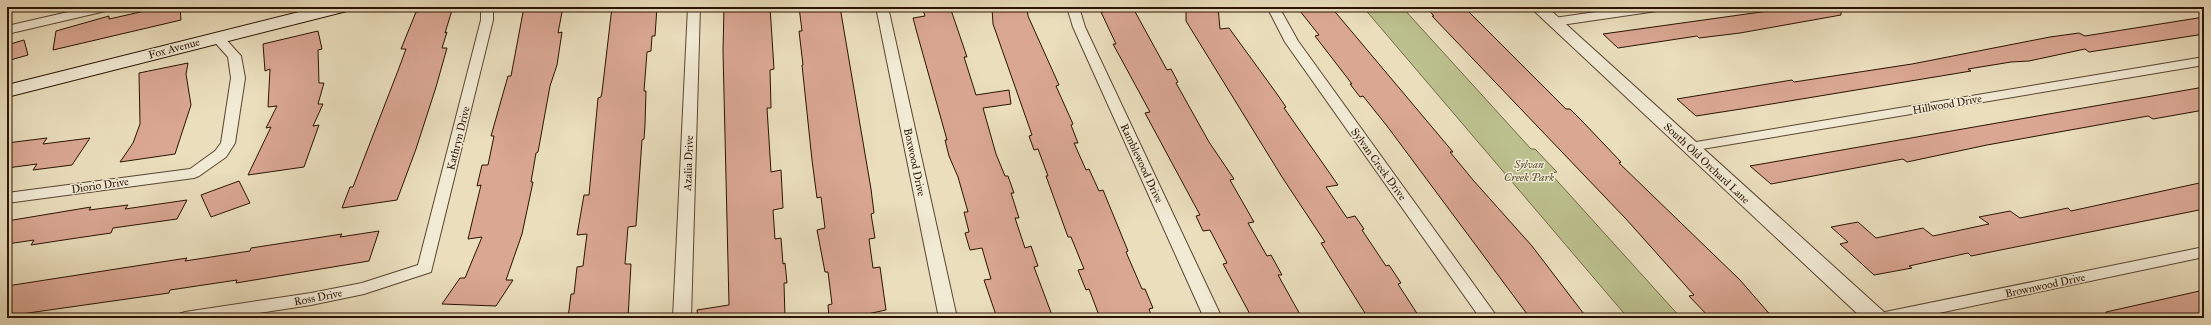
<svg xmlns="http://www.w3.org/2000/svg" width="2211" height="325" font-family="'IM FELL Great Primer',serif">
	<rect width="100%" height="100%" fill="#eadebd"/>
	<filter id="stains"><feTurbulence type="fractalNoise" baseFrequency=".005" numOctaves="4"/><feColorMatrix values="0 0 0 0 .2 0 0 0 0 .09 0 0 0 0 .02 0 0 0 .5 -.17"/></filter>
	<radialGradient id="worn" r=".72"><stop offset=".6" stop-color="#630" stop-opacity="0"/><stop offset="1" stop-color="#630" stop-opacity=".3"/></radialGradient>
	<path fill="#bcc08e" stroke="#736a48" d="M1363,7H1402L1531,149H1535L1557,172L1550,173L1681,318H1628Z"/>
	<path fill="#daa793" stroke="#2a1402" d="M163,7H180L181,20L53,50L56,31L109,16V19Z
		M453,7L445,33L447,32L442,48H447L436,87L416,149L397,200L342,208L350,187H353L399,68L406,49H401L416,12Z
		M524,7H563L558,33L562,32L557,65L550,86L538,152L536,153L531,182H533L522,234L506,280H513L496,306L442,304L460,278H465L482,237L468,239L481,185L477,186L482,165H488L494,136H491L508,76H511Z
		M612,7H657L655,36H652L651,51L647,52L644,91H646L645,125L644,139L642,140L636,226L628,227L625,264H631L628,318H568L571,294H574L577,267L583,266L587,234L577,235L584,195H589L598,98L601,97L602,92Z
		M724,7H770L774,69L770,70L771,108H767L771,172L781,170L783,208L773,210L775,239L781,238L783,264L785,263L787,283H784L785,318H698L697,310L729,305L723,51Z
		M799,7H840L871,189L874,213L871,214L875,238L869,239L873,268L880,267L886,310L867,314L868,318H829L828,305L832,304L828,272H825L817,230L825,228L821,197L817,198L812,160L802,65H803L799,31H802Z
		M922,7H950L967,57H964L976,95L1009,90L1011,104L983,108L996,154L1005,176H1008L1014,193H1011L1019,218H1015L1025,248L1031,246L1038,266L1034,267L1053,318H997L984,280L991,279L982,248L970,250L965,233L969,232L964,212H968L958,177L949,156L945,140H947L917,33L913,18L925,16Z
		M1027,7L1028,16L1059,85L1056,86L1073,124L1071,125L1078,143H1074L1086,170L1089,169L1099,191L1103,190L1128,251L1126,252L1142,289H1145L1153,308L1149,309L1152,318H1100L1089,289L1086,290L1078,270L1084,269L1071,237H1068L1046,176H1048L1038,149L1034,150L1029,136L1032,135L993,24L992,8Z
		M1186,7H1218L1220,29L1229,28L1277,94L1286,107L1284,108L1338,185L1326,187L1347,218L1355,216L1364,229L1362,230L1386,266L1389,265L1401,283L1398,284L1418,315L1401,318H1368L1321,243L1325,242L1282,177L1186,21Z
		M1308,7H1331L1453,152H1450L1473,180L1532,246L1587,318H1530L1387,126L1363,96L1360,97L1350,84H1352L1315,36L1319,35L1300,11L1310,10Z
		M1426,7H1464L1566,109H1570L1583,122L1621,162L1619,163L1740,280L1773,318H1710L1689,296L1694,295L1626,219L1432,16H1434Z
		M1797,7H1841V15L1740,33L1699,38L1697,36L1618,48L1603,34Z
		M1133,8L1167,70L1171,69L1178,82L1176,83L1209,142L1234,179L1230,180L1254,222L1248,223L1267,256L1271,255L1282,275H1278L1302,318H1252L1223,264L1227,263L1210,230L1203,231L1196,216L1200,215L1145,113L1150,112L1113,44H1116L1101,12Z
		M2204,17V34L2089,52L2085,49L2029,61L2011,62L1968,69L1971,71L1741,109L1696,116L1677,99L1792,80L1794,82L1912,64L2050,37L2079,33L2085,36Z
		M318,31L322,49L318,50L319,83H324L318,104H323L313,126L319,125L304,167L248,175L271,127L266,128L277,106L268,107L270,69L265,71L263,44Z
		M24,40L28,55L7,61V45Z
		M188,63L186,74L191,105L175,154L120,162L133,143L140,124L139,73Z
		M2204,87V110L2153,119L2148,116L1987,145L1907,162L1903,159L1771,184L1750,166Z
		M47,138L43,144L90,138L72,165L33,170L37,164L7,168V143Z
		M239,181L250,203L211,217L201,195Z
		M2204,182V209L1971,256L1968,253L1909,266L1912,268L1874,275L1840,244L1848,242L1831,227L1858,222L1876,238L1923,228L1933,236L1989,224L1979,217L2010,211L2020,218L2068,208L2071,211Z
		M187,200L177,219L113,228L111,233L70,239L31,245L34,240L7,244V221L91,207L89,210L128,205L125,209Z
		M379,231L369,261L236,283L237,280L170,290L169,293L7,316V286L187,258L185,261L250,251L251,248L342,234L340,237Z
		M2204,290V318H2107L2106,312Z"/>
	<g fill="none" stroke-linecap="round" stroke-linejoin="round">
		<defs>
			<path id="minor" d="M90,7H112L110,10L7,34V26Z
				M481,7H493V20L431,272L364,294L311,305L226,318H176L179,314L185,312L311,293L362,283L418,265L481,20Z
				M688,7H700L691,318H673Z
				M876,7H888L957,318H939Z
				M1067,7H1079L1085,27L1222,318H1204L1073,27Z
				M1267,7H1279L1298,41L1498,318H1480L1285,42Z
				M1631,7H1663L1657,11L1554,26L1548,22L1554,18Z
				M216,33L221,34L241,56L245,78L235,143L226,157L199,176L194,178L7,203V193L190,169L215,151L221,143L231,78L228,57L210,37Z
				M2204,57V65L1690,151L1685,150L1683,147L1685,144L1690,143Z
				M2204,247V257L1915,318H1876L1879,314L1885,312Z"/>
			<path id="tertiary" d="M1530,7H1547L1884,312L1887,318H1862Z"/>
			<path id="secondary" d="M319,7H350L347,11L7,97V85Z"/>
		</defs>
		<use href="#minor" stroke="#5a4631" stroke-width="2"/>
		<use href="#tertiary" stroke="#5a4631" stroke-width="2"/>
		<use href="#secondary" stroke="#2a1402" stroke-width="2"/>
		<use href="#minor" fill="#f1ead4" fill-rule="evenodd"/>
		<use href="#tertiary" fill="#f1ead4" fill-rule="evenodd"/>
		<use href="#secondary" fill="#f1ead4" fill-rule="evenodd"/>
	</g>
	<g text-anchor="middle" stroke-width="3" stroke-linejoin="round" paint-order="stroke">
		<g font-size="11" fill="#2a1402" stroke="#f1ead4">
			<text transform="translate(174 48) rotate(-15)" y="4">Fox Avenue</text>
			<text transform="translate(1947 104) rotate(-10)" y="4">Hillwood Drive</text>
			<text transform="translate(458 138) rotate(-76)" y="4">Kathryn Drive</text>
			<text transform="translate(915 162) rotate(78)" y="4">Boxwood Drive</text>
			<text transform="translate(688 163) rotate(-88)" y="4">Azalia Drive</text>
			<text transform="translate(1142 163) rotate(65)" y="4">Ramblewood Drive</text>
			<text transform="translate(1707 163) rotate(43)" y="4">South Old Orchard Lane</text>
			<text transform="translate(1379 164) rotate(54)" y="4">Sylvan Creek Drive</text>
			<text transform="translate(100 185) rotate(-8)" y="4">Diorio Drive</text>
			<text transform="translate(2045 285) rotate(-12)" y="4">Brownwood Drive</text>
			<text transform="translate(318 297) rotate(-11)" y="4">Ross Drive</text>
		</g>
		<g font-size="11" font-style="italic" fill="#5d5033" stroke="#f1ead4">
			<text x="1529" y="168">Sylvan<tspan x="1529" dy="13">Creek Park</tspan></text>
		</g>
	</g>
	<rect width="2211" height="325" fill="none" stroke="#eadebd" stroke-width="24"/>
	<rect x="8" y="8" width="2195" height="309" fill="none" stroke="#2a1402" stroke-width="2"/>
	<rect x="12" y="12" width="2187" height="301" fill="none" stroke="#2a1402"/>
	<rect width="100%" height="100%" filter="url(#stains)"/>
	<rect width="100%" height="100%" fill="url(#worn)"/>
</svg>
